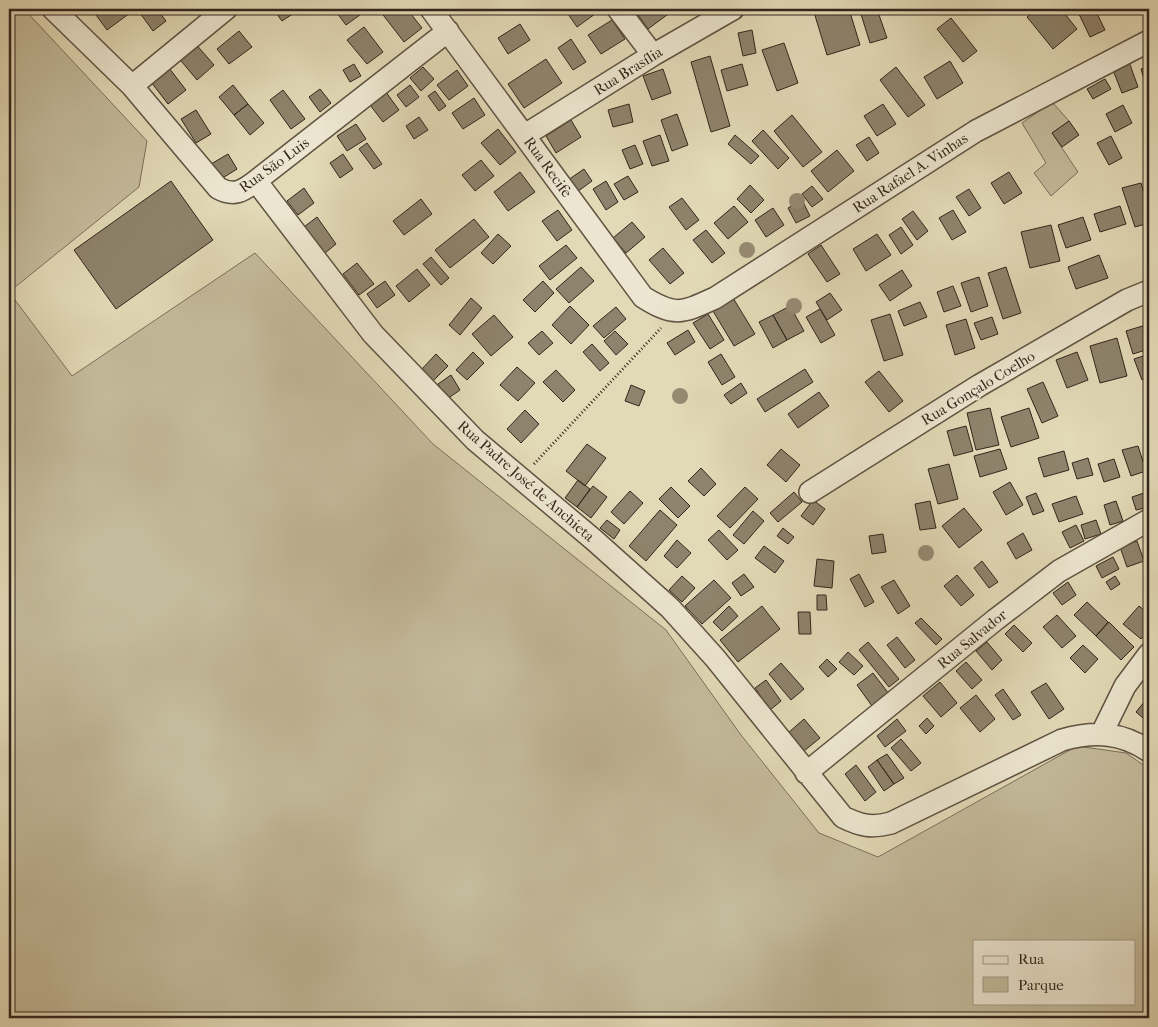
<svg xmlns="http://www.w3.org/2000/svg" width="1158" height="1027" font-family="'IM FELL French Canon',serif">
	<rect width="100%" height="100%" fill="#e2d9b6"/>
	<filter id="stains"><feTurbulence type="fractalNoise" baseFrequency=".004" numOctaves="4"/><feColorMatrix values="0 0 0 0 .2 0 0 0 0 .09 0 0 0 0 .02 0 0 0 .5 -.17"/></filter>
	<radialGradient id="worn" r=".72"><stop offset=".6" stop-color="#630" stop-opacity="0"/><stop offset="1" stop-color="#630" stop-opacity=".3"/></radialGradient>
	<path fill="#c4bb9c" stroke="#7c705c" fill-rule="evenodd" d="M9,9H24L147,141L139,187L9,292L72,376L255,253L433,444L666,630L741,735L819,833L878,857L1077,746L1126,753L1149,769V1018H9ZM974,941H1134V1003H974Z
		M1052,102L1069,121L1052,133L1078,172L1051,196L1034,173L1046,163L1022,123Z"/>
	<path fill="#8e836c" stroke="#33261c" d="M104,9H126L130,13L107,30L96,15Z
		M137,9H157L166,21L153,31Z
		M273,9H300L282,21Z
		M334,9H368L346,25Z
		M383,9H407L422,28L404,42L380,11Z
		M569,9H591L595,14L577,27L566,11Z
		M634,9H669L671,12L648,29Z
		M813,9H849L860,45L827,55Z
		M866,9H877L887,38L870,43L860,11Z
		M1037,9H1061L1077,29L1053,49L1027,17Z
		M1085,9H1095L1105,30L1090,37L1078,12Z
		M951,18L977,51L963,62L937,29Z
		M612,20L625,39L601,54L588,35Z
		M520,24L530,40L508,54L498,38Z
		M364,27L383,52L367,64L347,40Z
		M752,30L756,53L743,56L738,33Z
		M239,31L252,47L229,64L217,49Z
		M571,39L586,62L573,70L558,48Z
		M194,42L214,65L197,80L177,56Z
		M784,43L798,83L777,91L762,50Z
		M710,56L730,126L711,132L691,62Z
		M546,59L562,83L524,108L508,84Z
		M1128,59L1138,87L1122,93L1111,65Z
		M950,61L963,83L937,99L924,77Z
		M354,64L361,76L350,82L343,70Z
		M742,64L748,85L727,91L721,70Z
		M1149,66V96L1141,69Z
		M423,67L434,79L421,91L410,78Z
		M896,67L925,105L908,117L880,80Z
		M169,68L186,90L168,104L151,82Z
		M663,69L671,93L652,100L643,76Z
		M457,70L468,86L449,100L437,85Z
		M1105,79L1111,89L1093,99L1087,89Z
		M233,85L248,104L234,115L219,97Z
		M410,85L419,97L406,107L397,95Z
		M383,88L399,110L383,122L367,101Z
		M320,89L331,103L320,112L309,97Z
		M283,90L305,119L291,129L270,100Z
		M435,91L446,106L439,111L428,96Z
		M474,98L485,115L463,129L452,113Z
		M248,104L264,123L250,135L234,115Z
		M629,104L633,122L613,127L608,110Z
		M883,104L896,124L877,136L864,116Z
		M1123,105L1132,123L1115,132L1106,114Z
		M196,110L211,134L196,143L181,119Z
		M677,114L688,145L672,151L661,120Z
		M792,115L822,152L803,167L774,131Z
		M419,117L428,130L414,139L406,126Z
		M571,120L581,137L556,153L546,136Z
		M1069,121L1079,135L1062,147L1052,133Z
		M356,124L366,139L347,151L337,136Z
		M498,129L516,152L500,165L481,143Z
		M763,130L789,158L778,169L752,141Z
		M660,135L669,161L652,166L643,141Z
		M735,135L759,156L751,164L728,144Z
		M1111,136L1122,158L1109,165L1097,143Z
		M869,137L879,153L867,161L856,145Z
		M367,143L382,164L374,169L359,149Z
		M635,145L643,164L630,169L622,150Z
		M837,150L854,171L828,192L811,171Z
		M228,154L237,169L221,179L211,164Z
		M343,154L353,169L340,178L330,163Z
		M481,160L494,176L475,191L462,175Z
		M584,169L592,181L577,192L568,180Z
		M520,172L535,192L508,211L494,192Z
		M1009,172L1022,193L1004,204L991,183Z
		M628,176L638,192L624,200L614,184Z
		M171,181L213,240L116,309L74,250Z
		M606,181L618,202L606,210L593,189Z
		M1141,183L1149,210V223L1135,227L1122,188Z
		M750,185L764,200L751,213L737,199Z
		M812,186L823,199L812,207L802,194Z
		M304,188L314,203L298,215L287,201Z
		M969,189L981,208L969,216L956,197Z
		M682,198L699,220L686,230L669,207Z
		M421,199L432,214L404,235L393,221Z
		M802,200L810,216L796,223L788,208Z
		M734,206L748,222L728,239L714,223Z
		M1120,206L1126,224L1100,232L1094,214Z
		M773,208L784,225L766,237L755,220Z
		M558,210L572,230L557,241L542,221Z
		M953,210L966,232L952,240L939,218Z
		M913,211L928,231L917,240L902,219Z
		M317,217L336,244L325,253L304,227Z
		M1083,217L1091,240L1066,248L1058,225Z
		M474,219L489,237L450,268L435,250Z
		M632,222L645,237L626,253L613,238Z
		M1051,225L1060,261L1030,268L1021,232Z
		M901,227L913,245L901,254L889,235Z
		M706,230L725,253L712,263L693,240Z
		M498,234L511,246L493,264L481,253Z
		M877,234L891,255L866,271L853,249Z
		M566,245L577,258L550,280L539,266Z
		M821,245L840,274L827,282L808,254Z
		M663,248L684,273L670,284L649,260Z
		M1099,255L1108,278L1076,289L1068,267Z
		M431,257L449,278L441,285L423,264Z
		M357,263L374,284L359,295L343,274Z
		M581,267L594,281L569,303L556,289Z
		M1006,267L1021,313L1003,319L988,273Z
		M417,269L430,285L409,302L396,286Z
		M902,270L912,286L890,301L879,285Z
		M979,277L988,306L971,312L961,283Z
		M385,281L395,295L377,308L367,294Z
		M543,281L554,293L535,312L523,300Z
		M953,286L961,306L944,312L937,292Z
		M730,293L755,334L734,346L710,306Z
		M830,293L842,310L827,320L816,302Z
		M471,298L482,308L460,335L449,325Z
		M920,302L927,317L904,326L898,311Z
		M570,306L589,325L571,344L552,325Z
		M790,306L804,331L787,340L773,315Z
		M616,307L626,319L604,338L593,326Z
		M820,309L835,335L821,343L806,317Z
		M708,314L724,340L710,349L693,323Z
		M890,314L903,355L884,361L871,320Z
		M494,315L513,337L491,356L472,334Z
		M773,315L787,340L773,348L759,322Z
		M992,317L998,334L981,340L974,323Z
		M966,319L975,348L955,355L946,325Z
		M1149,324V349L1133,354L1126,331Z
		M688,330L695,342L675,355L667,343Z
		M542,331L553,343L539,355L528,343Z
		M615,331L628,344L616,355L604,341Z
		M1117,338L1127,376L1100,383L1090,346Z
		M592,344L609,363L600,371L583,352Z
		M473,352L484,363L467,380L456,370Z
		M1077,352L1088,380L1067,388L1056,360Z
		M436,354L448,366L433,381L421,370Z
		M721,354L735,377L722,385L708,362Z
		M1149,354V377L1142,380L1134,359Z
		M517,367L535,383L518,401L500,385Z
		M805,369L813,382L765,412L757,399Z
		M556,370L575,390L563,402L543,382Z
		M879,371L903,401L889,412L865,382Z
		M451,375L460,390L447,399L438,384Z
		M1043,382L1058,416L1042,423L1027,389Z
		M741,383L747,393L731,404L724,395Z
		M631,385L645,391L639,406L625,401Z
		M819,392L829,406L798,428L788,414Z
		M990,408L999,445L976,450L967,413Z
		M1029,408L1039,438L1011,447L1001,417Z
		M525,410L539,424L521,443L507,429Z
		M966,426L973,451L954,456L947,431Z
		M587,444L606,458L585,486L566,471Z
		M1138,446L1146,471L1131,476L1122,450Z
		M781,449L800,465L786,482L767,465Z
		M1000,449L1007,469L980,477L974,456Z
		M1064,451L1069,470L1044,477L1038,458Z
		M1088,458L1093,475L1077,479L1072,463Z
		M1114,459L1120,477L1104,482L1098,464Z
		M949,464L958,499L938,504L928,469Z
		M701,468L716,484L704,496L688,481Z
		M578,480L590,489L577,507L565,498Z
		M1010,482L1023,505L1006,515L993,492Z
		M593,486L607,497L591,518L577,507Z
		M671,487L690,506L678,518L659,499Z
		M745,487L758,499L730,528L717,516Z
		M630,491L643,503L624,524L611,512Z
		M794,492L802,502L778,522L770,513Z
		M1147,492L1149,507L1136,510L1132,497Z
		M1036,493L1044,511L1033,515L1026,497Z
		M1076,496L1083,514L1059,522L1052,504Z
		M813,500L825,509L813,525L801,516Z
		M930,501L936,528L920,530L915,504Z
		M1116,501L1123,521L1110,525L1104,505Z
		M964,508L982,530L959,548L942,526Z
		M660,510L677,525L646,561L629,546Z
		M753,511L764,521L744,544L733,535Z
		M607,520L620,530L614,539L600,528Z
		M1096,520L1101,534L1085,539L1081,525Z
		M1076,525L1084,541L1070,548L1062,532Z
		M783,528L794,537L788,544L777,536Z
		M719,530L738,550L727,560L708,540Z
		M1023,533L1032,550L1016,559L1007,543Z
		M883,534L886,552L872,554L869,536Z
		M677,540L691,553L677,568L664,556Z
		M1137,541L1144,561L1127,567L1120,547Z
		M764,546L784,561L775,573L755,558Z
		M1113,557L1119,569L1102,578L1096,566Z
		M817,559L834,561L832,588L814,586Z
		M982,561L998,582L989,588L974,568Z
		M744,574L754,587L741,596L732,583Z
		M859,574L874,602L865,607L850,579Z
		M957,575L974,595L961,606L944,586Z
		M682,576L695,588L682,602L669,590Z
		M1115,576L1120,584L1111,590L1106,582Z
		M714,580L731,598L702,624L685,606Z
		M894,580L910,606L898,614L881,587Z
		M1068,582L1076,595L1062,605L1053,593Z
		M817,595H826L827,610H817Z
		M1087,602L1108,622L1096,636L1074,615Z
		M729,606L738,616L722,631L713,622Z
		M762,606L780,629L738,662L720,640Z
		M1139,606L1149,614V629L1141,639L1123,624Z
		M798,612H810L811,634H799Z
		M1057,615L1076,636L1062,648L1043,627Z
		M921,618L942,639L936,645L915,623Z
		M1109,622L1134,647L1121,660L1096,636Z
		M1014,625L1032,643L1023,652L1005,634Z
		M897,637L915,660L905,668L887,645Z
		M868,642L899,679L889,687L859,650Z
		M987,642L1002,660L992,670L976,651Z
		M1083,645L1098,659L1085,673L1070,658Z
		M848,652L863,666L854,675L839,662Z
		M827,659L837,669L828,677L819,667Z
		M966,662L982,680L972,689L956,671Z
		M781,663L804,689L791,700L769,674Z
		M873,673L889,694L872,706L857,685Z
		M766,680L781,701L770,710L755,688Z
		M940,682L957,703L941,717L923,696Z
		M1046,683L1064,709L1049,719L1031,692Z
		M1003,689L1021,715L1013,720L995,695Z
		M976,695L995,719L980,732L960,708Z
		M1149,696V723L1136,712Z
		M927,718L934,726L926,734L919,726Z
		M804,719L820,738L804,751L788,733Z
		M897,719L906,731L885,747L877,736Z
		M901,739L921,763L911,771L891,748Z
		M887,754L904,778L894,784L877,760Z
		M877,760L894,784L884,791L868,767Z
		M856,765L876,792L865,801L845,774Z"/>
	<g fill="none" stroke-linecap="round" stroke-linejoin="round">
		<defs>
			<path id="minor" d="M53,9L132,86L218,188C234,197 243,191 256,181L448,31
				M431,9L643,297C675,317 682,313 715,298L976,131L1149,41
				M618,9L653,55
				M132,86L226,9
				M525,135L653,55L733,9
				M256,181L373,334L475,440L594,540L670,608L715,658L843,817C861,826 872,828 891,823L1062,740C1094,731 1121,732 1149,751
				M810,492L980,385L1127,300L1149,291
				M1102,733L1125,686L1149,654
				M806,773L995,620L1059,571L1149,520"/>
		</defs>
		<use href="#minor" stroke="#5f5342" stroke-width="24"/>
		<path stroke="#33261c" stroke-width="3" stroke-dasharray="1 2.5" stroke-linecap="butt" d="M534,464L661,328"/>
		<use href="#minor" stroke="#ece6d0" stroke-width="21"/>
	</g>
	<g fill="#968b73">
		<circle cx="797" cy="201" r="8"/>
		<circle cx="747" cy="250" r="8"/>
		<circle cx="794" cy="306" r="8"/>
		<circle cx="680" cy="396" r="8"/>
		<circle cx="926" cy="553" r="8"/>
	</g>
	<g text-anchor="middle" stroke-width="4" stroke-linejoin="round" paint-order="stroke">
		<g font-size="15" fill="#33261c" stroke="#ece6d0">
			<text transform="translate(628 71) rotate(-32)" y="5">Rua Brasília</text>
			<text transform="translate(274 165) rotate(-36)" y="5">Rua São Luis</text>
			<text transform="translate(548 167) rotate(54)" y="5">Rua Recife</text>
			<text transform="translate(910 173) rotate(-33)" y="5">Rua Rafael A. Vinhas</text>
			<text transform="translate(978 388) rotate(-31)" y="5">Rua Gonçalo Coelho</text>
			<text transform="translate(526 481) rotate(41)" y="5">Rua Padre José de Anchieta</text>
			<text transform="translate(972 639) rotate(-39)" y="5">Rua Salvador</text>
		</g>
	</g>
	<rect width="1158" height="1027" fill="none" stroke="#e2d9b6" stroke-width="30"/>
	<rect x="10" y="10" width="1138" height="1007" fill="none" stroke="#33261c" stroke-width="2.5"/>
	<rect x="15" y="15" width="1128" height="997" fill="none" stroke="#33261c"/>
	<rect x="973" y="940" width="162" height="65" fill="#ece6d0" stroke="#a29988"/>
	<rect x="983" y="956" width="25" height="8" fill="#ece6d0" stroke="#a29988"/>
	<text x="1018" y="964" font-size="15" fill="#33261c">Rua</text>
	<rect x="983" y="977" width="25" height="15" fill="#c4bb9c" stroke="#a29988"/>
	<text x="1018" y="990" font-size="15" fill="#33261c">Parque</text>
	<rect width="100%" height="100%" filter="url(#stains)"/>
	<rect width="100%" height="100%" fill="url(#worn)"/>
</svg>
